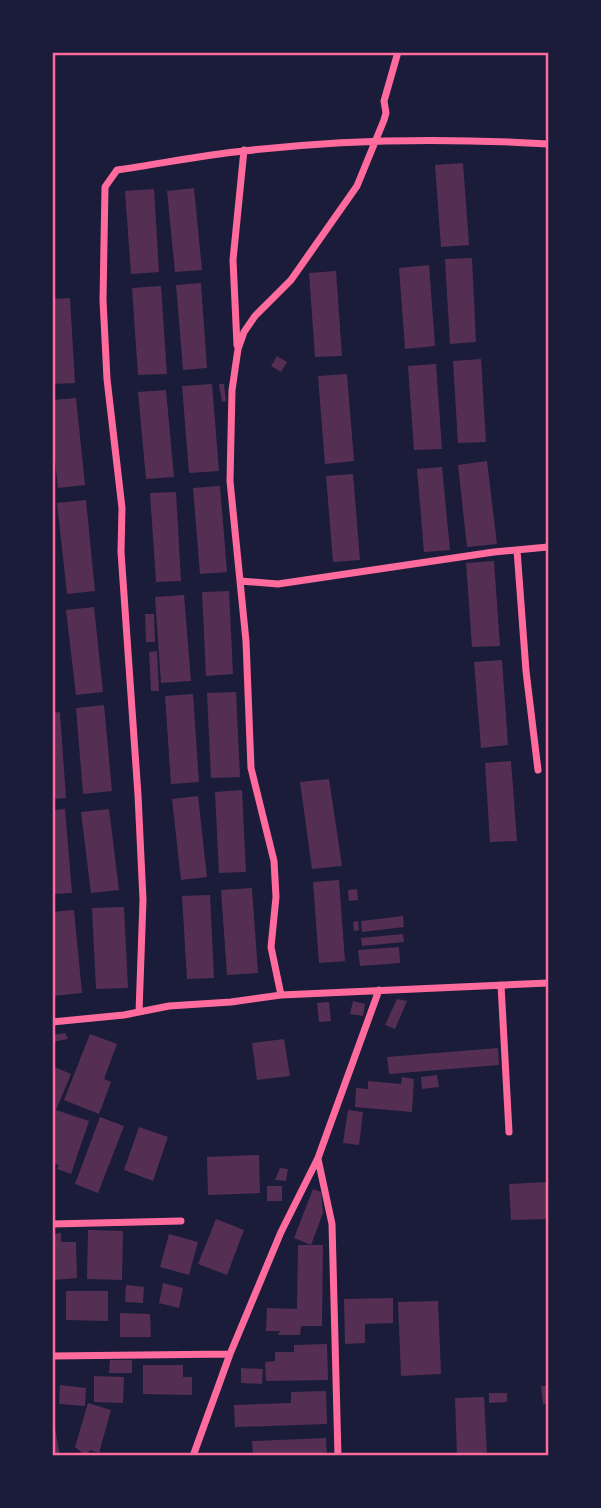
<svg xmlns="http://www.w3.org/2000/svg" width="601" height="1508" font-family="Figtree,sans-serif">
	<rect width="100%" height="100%" fill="#1b1b3a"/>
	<path fill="#542f53" d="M463,163L469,245L441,247L435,165Z
		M194,188L202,270L175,272L167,191Z
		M154,189L159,272L131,274L125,191Z
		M472,258L476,342L450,344L445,259Z
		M429,265L435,346L405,349L399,268Z
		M336,271L342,356L315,357L309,273Z
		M201,283L207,368L183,370L176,285Z
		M161,286L167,374L138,375L132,288Z
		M70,298L75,383L52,384V299Z
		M277,356L287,362L281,372L271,366Z
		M481,359L486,442L458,443L453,361Z
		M436,364L442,449L414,450L408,366Z
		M347,374L354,461L325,464L318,376Z
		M212,384L219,471L189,473L182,386Z
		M219,384H224L226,401L222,402Z
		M166,390L174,477L146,479L138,392Z
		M76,398L85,485L58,488L52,431V400Z
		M487,461L497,544L467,547L458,465Z
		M442,467L450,550L424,552L417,469Z
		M353,474L360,560L333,562L326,476Z
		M220,486L227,572L200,574L193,488Z
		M176,492L181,581L156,582L150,493Z
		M86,500L95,591L67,594L57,503Z
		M494,561L500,646L472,647L466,563Z
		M229,591L233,674L206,676L202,592Z
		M184,595L191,681L161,683L155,597Z
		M94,607L103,692L76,695L66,610Z
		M145,614H154L155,642H146Z
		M157,651L159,691H151L149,652Z
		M502,660L508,745L481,748L474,662Z
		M236,692L240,777L211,778L207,693Z
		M193,694L199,782L171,784L165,696Z
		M104,705L112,791L83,794L76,708Z
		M60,712L66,798L52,799V713Z
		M511,761L517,841L490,842L485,763Z
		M329,779L342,866L312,869L300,782Z
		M242,790L246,872L219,873L215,792Z
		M198,796L207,877L181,880L172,799Z
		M65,809L72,893L52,894V810Z
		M109,809L119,890L91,893L81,812Z
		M339,880L345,961L319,963L313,882Z
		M252,888L258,973L227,975L221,890Z
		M357,889L358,900L349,901L348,890Z
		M210,895L214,978L187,979L182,896Z
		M124,907L128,988L96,989L92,908Z
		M74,910L82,993L53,996L52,912Z
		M403,916L404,927L362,932L361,921Z
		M358,921L359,930L354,931L353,922Z
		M403,934L404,942L362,946L361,938Z
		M399,947L400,963L360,966L358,950Z
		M397,999L407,1001L395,1029L385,1025Z
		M353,1001L365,1004L363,1016L350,1014Z
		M329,1002L331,1021L319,1022L317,1003Z
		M65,1033L68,1039L52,1042V1035Z
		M90,1034L117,1044L104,1079L111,1082L99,1114L64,1100Z
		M284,1039L290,1076L257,1080L252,1043Z
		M498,1048L499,1065L389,1074L387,1057Z
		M52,1066L71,1074L56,1110L89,1121L71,1174L57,1169L59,1165L52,1163Z
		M437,1075L439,1087L422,1089L421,1077Z
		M402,1077L414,1079L412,1112L355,1107L356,1088L368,1089V1081L401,1084Z
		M348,1110L363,1112L359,1145L343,1143Z
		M100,1117L124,1126L98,1193L75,1184Z
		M139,1127L168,1137L153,1181L124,1170Z
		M259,1155L260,1193L208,1195L207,1157Z
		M280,1168L288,1169L286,1181L275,1180Z
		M548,1182V1219L511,1220L509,1184Z
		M267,1186H282V1201H267Z
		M313,1189L321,1192L323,1213L311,1245L294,1238Z
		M216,1219L244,1230L227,1275L198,1264Z
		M88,1230L123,1231L122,1280L87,1279Z
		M61,1233V1242H76L77,1278L52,1280V1234Z
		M169,1234L198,1242L189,1275L160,1267Z
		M298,1245H323L322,1326H301L300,1335H278L280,1331H266L267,1308L297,1309Z
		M163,1283L183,1288L179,1308L159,1303Z
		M126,1285L144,1287L143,1303L125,1302Z
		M66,1291H108V1321L66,1320Z
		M393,1298V1323L365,1324V1343L345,1344L344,1299Z
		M438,1301L441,1374L401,1376L398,1302Z
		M120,1313L150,1314L151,1337H120Z
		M327,1344L328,1380L266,1381L265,1362L275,1361V1352H294V1345Z
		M110,1360H132V1373H109Z
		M143,1365H183V1377H192V1395L143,1394Z
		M241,1368L263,1369L262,1384L241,1383Z
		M94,1376L124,1377L123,1403L94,1402Z
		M60,1385L86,1388L85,1406L59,1404Z
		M541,1386H548V1404H543Z
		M326,1391L327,1424L235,1427L234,1405L291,1403V1392Z
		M489,1393H507V1402L489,1403Z
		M484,1397L487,1456H457L455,1398Z
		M88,1403L111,1410L99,1453L90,1450L86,1456L75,1447Z
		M52,1423H54L60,1456H52Z
		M326,1438L327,1456H253L252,1441Z"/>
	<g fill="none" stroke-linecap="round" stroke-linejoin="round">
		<path stroke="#ff6b9d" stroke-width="7" d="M237,345L233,260L244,150
			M517,550L526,671L538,770
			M240,581L278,584L494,552L548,547
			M501,985L509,1132
			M281,995L271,947L276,897L274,861L251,768L246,641L230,481L232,390L238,349L244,332L255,316L291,280L357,186L384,120L386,113L384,101L398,52
			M139,1012L143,900L138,795L121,552L122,508L107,379L103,300L105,187L117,170C160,164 202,155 244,151C345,139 448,138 548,144
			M52,1022L124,1015L169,1006L231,1002L281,995L548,983
			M318,1159L332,1224L338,1456
			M52,1224L181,1221
			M52,1356L230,1354
			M193,1456L230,1354L281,1232L318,1158L379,990"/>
	</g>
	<rect width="601" height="1508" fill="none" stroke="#1b1b3a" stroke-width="108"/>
	<rect x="54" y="54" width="493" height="1400" fill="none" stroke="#ff6b9d" stroke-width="2.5"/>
</svg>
